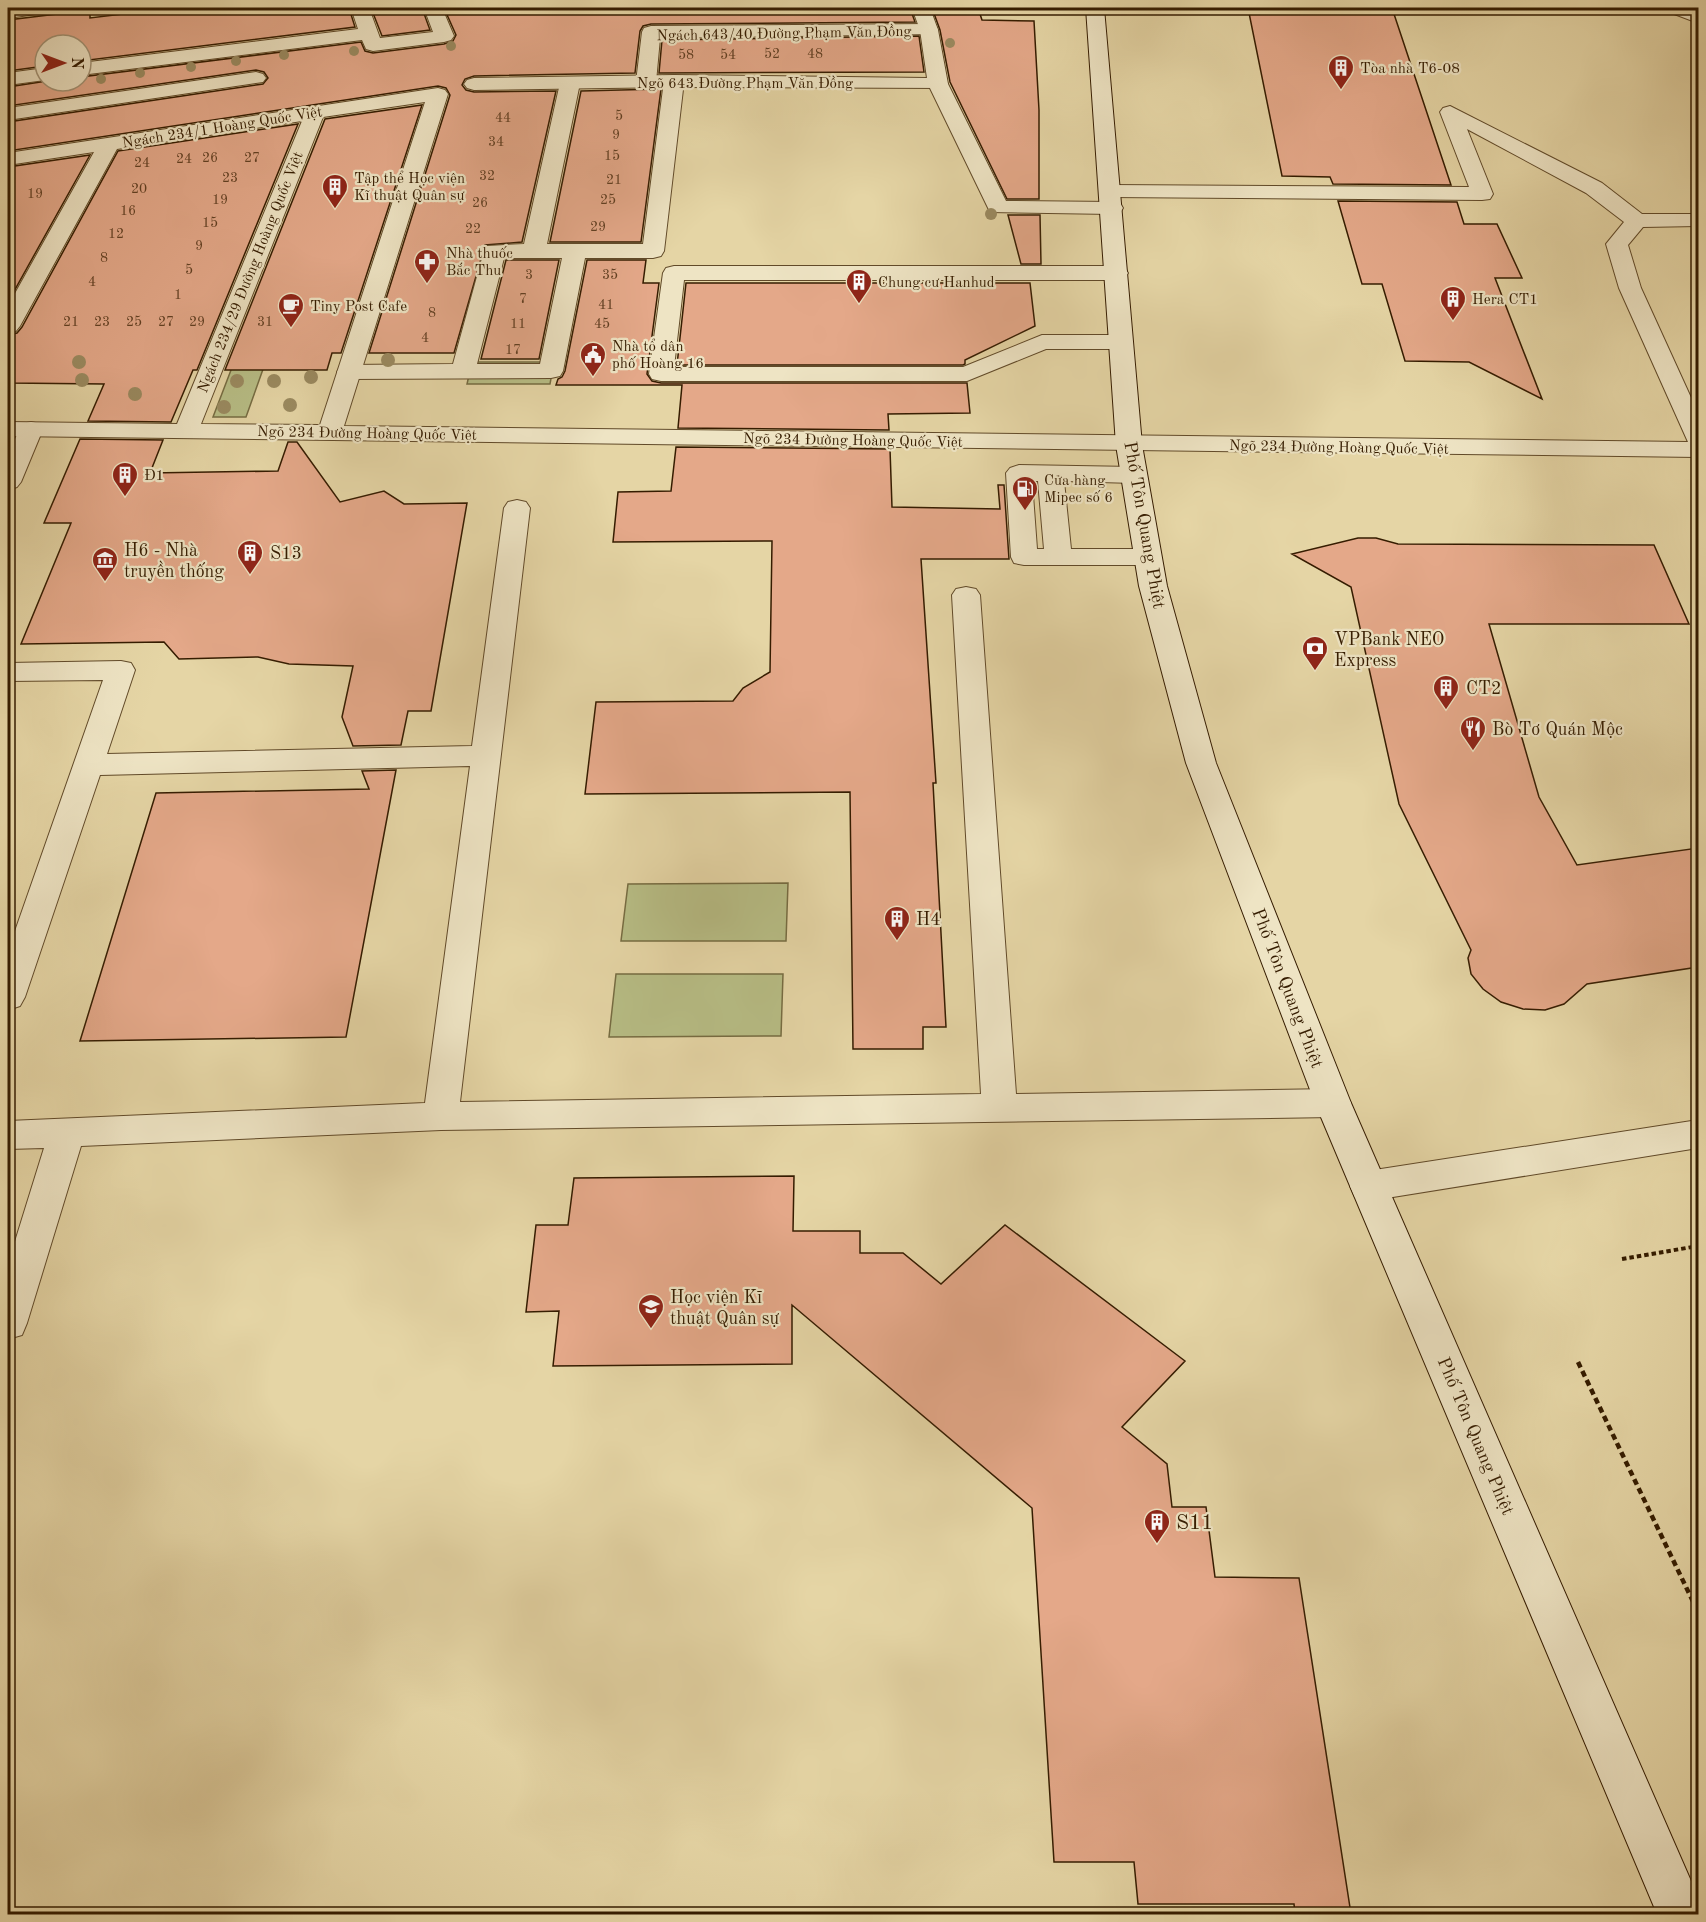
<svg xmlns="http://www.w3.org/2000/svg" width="1706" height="1922" font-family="'Old Standard TT',serif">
	<rect width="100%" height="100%" fill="#e5d5a5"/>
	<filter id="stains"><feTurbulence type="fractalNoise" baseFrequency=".00333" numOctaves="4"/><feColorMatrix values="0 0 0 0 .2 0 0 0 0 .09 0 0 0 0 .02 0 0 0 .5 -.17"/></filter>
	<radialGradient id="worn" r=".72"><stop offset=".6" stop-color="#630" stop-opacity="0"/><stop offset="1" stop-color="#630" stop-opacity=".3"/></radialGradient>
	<path fill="#b7bd85" stroke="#766c42" stroke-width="1.5" d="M241,344H272L246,417H213Z
		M472,362H554L550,384H467Z
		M788,883L786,941H621L628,884Z
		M616,974H783L781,1036L609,1037Z"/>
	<path fill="#e4a889" stroke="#351c00" stroke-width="1.5" d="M173,8H349L355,27L81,61V45H45V66L8,71V20L90,10V18Z
		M371,8H422L430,30L382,36Z
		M444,8H910L915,22L651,24L643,26L640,31L635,73L474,76L465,79L462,85L466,90L474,92L556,91L522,242L485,245L454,353H369L450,95L446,88L438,86L8,151V122L263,84L268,78L264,72L256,70L8,106V87L47,81H81V77L361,42L365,51L373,53L444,44L453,41L456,35Z
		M932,8H978L982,20L1034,21L1039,110V199H1007L950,82L940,30Z
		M1248,8H1392L1451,185L1333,184L1330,177L1282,176Z
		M919,36L924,72L659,73L662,40Z
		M661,89L641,242H550L581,91Z
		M422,105L341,353H332L327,370H225L325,119Z
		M298,124L197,370H193L171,422L88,421L104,384L8,383V335L17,333L22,327L118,151Z
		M90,155L8,302V167Z
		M1338,201L1457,202L1464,224H1497L1522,278H1495L1542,399L1469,362L1405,361L1382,284H1362Z
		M1008,215H1040L1041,264H1021Z
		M506,260H559L539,359H481Z
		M587,260H646L643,283H659L647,374L652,381L661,383H967L970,413L888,414L889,430L678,428L682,385H556L558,379L562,377L565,371Z
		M686,283H1030L1035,326L965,360V364L963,365H677Z
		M80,439L163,440L150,473L278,471L288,442H297L340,502L384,491L404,504L467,503L431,711H408L401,745L353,746L342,717L353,666L289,664L258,657L179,659L164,642L21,644L71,523H44Z
		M676,447L890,449L892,507L1000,509L998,485H1004L1009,559H921L936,783H933L946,1027H923V1049H853L850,792L585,794L596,702L733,701L743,688L770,672L772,541L613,542L618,492L671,491Z
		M1358,538H1376L1398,544L1654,545L1689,624H1489L1539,797L1577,865L1698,848V967L1587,984L1564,1004L1545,1010L1523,1009L1501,1002L1483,989L1471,974L1468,958L1471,950L1399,804L1351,587L1292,554Z
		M396,770L346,1037L80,1041L156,793L369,789L362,771Z
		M794,1176L793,1231H860V1253H903L941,1284L1005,1225L1185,1361L1122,1427L1167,1464L1172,1507H1206L1215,1577L1299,1578L1351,1914H1295L1294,1904H1138L1134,1862H1054L1032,1508L792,1305V1364L553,1366L559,1311L526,1312L536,1225H568L574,1178Z"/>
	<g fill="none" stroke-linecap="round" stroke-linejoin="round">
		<defs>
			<path id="lane" d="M8,8H52L50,12L8,18Z
				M351,8H369L380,38L433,32L424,8H442L454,36L451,40L444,42L373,51L366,49L362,40L81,75V63L358,29Z
				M1667,8H1690L1698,11V23L1669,12Z
				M929,24L936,26L938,30L936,34L660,38L656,82L653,86H639L636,82L642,32L644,28L651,26Z
				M45,68V80L8,85V73Z
				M256,72L263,74L266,78L263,82L8,120V108Z
				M674,75L681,77L684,81L664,251L661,256L653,258H585L563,371L560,376L551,378L349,379L340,377L337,372L340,367L349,365L453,364L484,251L487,246L524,244L560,83L563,79H577L580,83L547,244H643L664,81L667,77ZM504,258H562L540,364H477Z
				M938,78L945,80L948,84L1006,201L1112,202L1120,203L1123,208L1120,213L1112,214L990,212L928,84L931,80Z
				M674,266H1117L1125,268L1128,273L1125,278L1117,280H684L674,367H963L1042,335H1121L1129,337L1133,342L1129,347L1121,349H1046L967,381H661L652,379L649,374L663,273L666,268Z
				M31,422L40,424L43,429L21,482L17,487L8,490V454L22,424Z
				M1019,465L1134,467L1143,470L1147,475L1143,480L1134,483L1064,481L1071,549H1148L1158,551L1161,557L1158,563L1148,565H1024L1014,563L1011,557L1006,473L1010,468ZM1032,481H1038L1044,549H1037Z
				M517,500L526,502L530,508L460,1102L981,1094L952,595L956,589L966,587L976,589L980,595L1016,1094L1333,1089L1345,1093L1351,1103L1345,1113L1333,1117L441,1130L81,1146L27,1323L22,1335L8,1339V1264L44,1148L8,1149V1121L425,1103L470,766L100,775L25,997L20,1006L8,1010V951L103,680L8,681V663L121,661L131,663L135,670L107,754L472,746L504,508L508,502Z"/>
			<path id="street" d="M912,8H930L938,30L948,84L945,88L674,87L474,90L467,88L464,84L467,80L474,78L674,75L927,78L920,30Z
				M438,88L445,90L448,94L344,426L1688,442L1619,288L1606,244L1624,222L1586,193L1467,129L1493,194L1490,199L1482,200L1110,197L1102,196L1099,191L1102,186L1110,185L1469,187L1440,112L1443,108L1450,106L1602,183L1642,214H1698V226L1643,227L1628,245L1641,288L1698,413V457L8,436V422L177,424L302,121L117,149L20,326L16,331L8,333V306L94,152L8,165V153ZM425,102L320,425L201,424L323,117Z
				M1698,1120V1148L1368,1201L1355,1197L1350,1186L1355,1175L1368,1171Z"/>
			<path id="secondary" d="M1086,8H1104L1142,445L1167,586L1216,763L1351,1103L1698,1897V1914H1657L1315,1103L1186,763L1139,586L1116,445Z"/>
		</defs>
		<use href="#lane" stroke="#614a29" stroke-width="2"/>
		<use href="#street" stroke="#614a29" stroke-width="2"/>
		<use href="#secondary" stroke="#351c00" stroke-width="2"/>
		<path stroke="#351c00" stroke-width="4" stroke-dasharray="4.5 3" stroke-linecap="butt" d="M1622,1259L1698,1246"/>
		<path stroke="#351c00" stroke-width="4.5" stroke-dasharray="6 4" stroke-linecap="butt" d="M1578,1362L1698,1612"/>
		<use href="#lane" fill="#eee4c4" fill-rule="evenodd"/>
		<use href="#street" fill="#eee4c4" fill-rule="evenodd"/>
		<use href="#secondary" fill="#eee4c4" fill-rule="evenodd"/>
	</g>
	<g fill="#9a8a60">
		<circle cx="950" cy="43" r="5"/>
		<circle cx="451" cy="46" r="5"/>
		<circle cx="354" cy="51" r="5"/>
		<circle cx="284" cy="55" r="5"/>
		<circle cx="236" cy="61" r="5"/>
		<circle cx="191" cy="67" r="5"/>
		<circle cx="140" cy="73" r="5"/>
		<circle cx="101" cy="79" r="5"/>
		<circle cx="991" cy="214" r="6"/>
		<circle cx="388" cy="360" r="7"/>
		<circle cx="79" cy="362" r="7"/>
		<circle cx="311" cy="377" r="7"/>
		<circle cx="82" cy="380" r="7"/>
		<circle cx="237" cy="381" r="7"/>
		<circle cx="274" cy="381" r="7"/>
		<circle cx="135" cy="394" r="7"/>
		<circle cx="290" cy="405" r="7"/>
		<circle cx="224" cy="407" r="7"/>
	</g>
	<defs>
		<symbol id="building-pin" viewBox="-11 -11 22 30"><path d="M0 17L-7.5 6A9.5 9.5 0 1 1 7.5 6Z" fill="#8f2418" stroke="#eee4c4"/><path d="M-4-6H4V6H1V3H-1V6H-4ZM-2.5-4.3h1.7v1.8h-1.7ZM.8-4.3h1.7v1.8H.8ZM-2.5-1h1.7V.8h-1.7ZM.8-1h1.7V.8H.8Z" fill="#fff"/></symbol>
		<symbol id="pharmacy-pin" viewBox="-11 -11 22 30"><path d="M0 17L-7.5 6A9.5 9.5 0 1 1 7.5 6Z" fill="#8f2418" stroke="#eee4c4"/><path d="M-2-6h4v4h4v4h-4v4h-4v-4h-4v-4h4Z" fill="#fff"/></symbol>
		<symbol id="cafe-pin" viewBox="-11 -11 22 30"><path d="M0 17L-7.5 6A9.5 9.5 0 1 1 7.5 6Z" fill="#8f2418" stroke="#eee4c4"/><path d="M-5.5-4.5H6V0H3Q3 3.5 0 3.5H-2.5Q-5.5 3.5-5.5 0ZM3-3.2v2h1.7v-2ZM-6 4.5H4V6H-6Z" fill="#fff"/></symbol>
		<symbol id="civic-pin" viewBox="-11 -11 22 30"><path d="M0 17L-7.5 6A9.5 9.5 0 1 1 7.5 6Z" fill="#8f2418" stroke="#eee4c4"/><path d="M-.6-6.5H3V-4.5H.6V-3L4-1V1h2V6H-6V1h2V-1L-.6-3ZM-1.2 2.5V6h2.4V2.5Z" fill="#fff"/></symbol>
		<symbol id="fuel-pin" viewBox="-11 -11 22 30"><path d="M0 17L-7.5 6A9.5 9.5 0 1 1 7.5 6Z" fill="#8f2418" stroke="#eee4c4"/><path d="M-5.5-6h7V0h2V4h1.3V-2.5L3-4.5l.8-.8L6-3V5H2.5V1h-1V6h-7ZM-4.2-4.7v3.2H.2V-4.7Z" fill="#fff"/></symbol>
		<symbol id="museum-pin" viewBox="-11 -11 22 30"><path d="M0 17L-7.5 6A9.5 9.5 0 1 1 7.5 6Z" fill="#8f2418" stroke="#eee4c4"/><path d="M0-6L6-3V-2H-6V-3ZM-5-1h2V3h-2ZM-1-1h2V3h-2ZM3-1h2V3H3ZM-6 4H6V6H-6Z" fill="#fff"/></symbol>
		<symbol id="bank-pin" viewBox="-11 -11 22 30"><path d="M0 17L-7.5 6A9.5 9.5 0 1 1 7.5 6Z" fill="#8f2418" stroke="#eee4c4"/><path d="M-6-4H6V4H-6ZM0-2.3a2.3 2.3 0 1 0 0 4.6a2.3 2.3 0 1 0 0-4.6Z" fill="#fff"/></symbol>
		<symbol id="restaurant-pin" viewBox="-11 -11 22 30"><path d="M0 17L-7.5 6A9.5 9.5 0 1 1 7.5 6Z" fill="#8f2418" stroke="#eee4c4"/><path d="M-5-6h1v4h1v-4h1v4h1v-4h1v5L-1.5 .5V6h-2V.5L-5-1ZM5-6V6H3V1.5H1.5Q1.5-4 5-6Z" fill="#fff"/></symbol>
		<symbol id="university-pin" viewBox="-11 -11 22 30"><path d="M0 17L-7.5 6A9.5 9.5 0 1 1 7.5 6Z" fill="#8f2418" stroke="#eee4c4"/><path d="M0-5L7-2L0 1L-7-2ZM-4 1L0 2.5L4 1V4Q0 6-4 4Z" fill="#fff"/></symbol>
	</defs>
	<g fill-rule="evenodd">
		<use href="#building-pin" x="1326" y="53" width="30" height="40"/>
		<use href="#building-pin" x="320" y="172" width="30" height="40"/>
		<use href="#pharmacy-pin" x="412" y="247" width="30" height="40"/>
		<use href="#building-pin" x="844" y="267" width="30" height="40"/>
		<use href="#building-pin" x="1438" y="284" width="30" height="40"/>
		<use href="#cafe-pin" x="276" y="291" width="30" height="40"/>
		<use href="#civic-pin" x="578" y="340" width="30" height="40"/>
		<use href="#building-pin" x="110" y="460" width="30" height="40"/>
		<use href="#fuel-pin" x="1010" y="474" width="30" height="40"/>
		<use href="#building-pin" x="235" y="538" width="30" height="40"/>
		<use href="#museum-pin" x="90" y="545" width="30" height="40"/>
		<use href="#bank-pin" x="1300" y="634" width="30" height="40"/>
		<use href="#building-pin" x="1431" y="673" width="30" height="40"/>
		<use href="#restaurant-pin" x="1458" y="714" width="30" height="40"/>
		<use href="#building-pin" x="882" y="904" width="30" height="40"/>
		<use href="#university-pin" x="636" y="1292" width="30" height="40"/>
		<use href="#building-pin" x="1142" y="1507" width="30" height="40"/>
	</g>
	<g text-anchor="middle" stroke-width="4.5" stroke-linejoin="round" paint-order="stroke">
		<g font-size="14" fill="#613f22">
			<text x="772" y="58">52</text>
			<text x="815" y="58">48</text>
			<text x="686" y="59">58</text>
			<text x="728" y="59">54</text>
			<text x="619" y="120">5</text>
			<text x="503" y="122">44</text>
			<text x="616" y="139">9</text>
			<text x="496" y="146">34</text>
			<text x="612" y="160">15</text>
			<text x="210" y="162">26</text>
			<text x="252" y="162">27</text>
			<text x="184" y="163">24</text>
			<text x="142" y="167">24</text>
			<text x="487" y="180">32</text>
			<text x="230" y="182">23</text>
			<text x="614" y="184">21</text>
			<text x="139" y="193">20</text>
			<text x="35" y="198">19</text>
			<text x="220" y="204">19</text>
			<text x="608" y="204">25</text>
			<text x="480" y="207">26</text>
			<text x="128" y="215">16</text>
			<text x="210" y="227">15</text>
			<text x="598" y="231">29</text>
			<text x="473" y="233">22</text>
			<text x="116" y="238">12</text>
			<text x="199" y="250">9</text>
			<text x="104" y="262">8</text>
			<text x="189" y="274">5</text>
			<text x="529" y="279">3</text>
			<text x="610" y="279">35</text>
			<text x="92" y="286">4</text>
			<text x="178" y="299">1</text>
			<text x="523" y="303">7</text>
			<text x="606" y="309">41</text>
			<text x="432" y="317">8</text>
			<text x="71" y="326">21</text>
			<text x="102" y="326">23</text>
			<text x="134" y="326">25</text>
			<text x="166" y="326">27</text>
			<text x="197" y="326">29</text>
			<text x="265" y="326">31</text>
			<text x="518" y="328">11</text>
			<text x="602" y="328">45</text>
			<text x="425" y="342">4</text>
			<text x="513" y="354">17</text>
		</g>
		<g font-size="15" fill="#351c00" stroke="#eee4c4">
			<text transform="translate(784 33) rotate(-1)" y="5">Ngách 643/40 Đường Phạm Văn Đồng</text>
			<text x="745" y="88">Ngõ 643 Đường Phạm Văn Đồng</text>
			<text transform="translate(222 127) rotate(-9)" y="5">Ngách 234/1 Hoàng Quốc Việt</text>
			<text transform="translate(250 272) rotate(-68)" y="5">Ngách 234/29 Đường Hoàng Quốc Việt</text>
			<text transform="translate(367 433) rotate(1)" y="5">Ngõ 234 Đường Hoàng Quốc Việt</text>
			<text transform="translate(853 440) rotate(1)" y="5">Ngõ 234 Đường Hoàng Quốc Việt</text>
			<text transform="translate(1339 447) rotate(1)" y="5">Ngõ 234 Đường Hoàng Quốc Việt</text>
		</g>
		<g font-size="15" fill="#351c00" stroke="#eee4c4" text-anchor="start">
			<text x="1360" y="73">Tòa nhà T6-08</text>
			<text x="354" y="183">Tập thể Học viện<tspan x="354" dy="17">Kĩ thuật Quân sự</tspan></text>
			<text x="446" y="258">Nhà thuốc<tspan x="446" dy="17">Bắc Thu</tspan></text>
			<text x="878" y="287">Chung cư Hanhud</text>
			<text x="1472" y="304">Hera CT1</text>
			<text x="310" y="311">Tiny Post Cafe</text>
			<text x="612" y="351">Nhà tổ dân<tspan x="612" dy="17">phố Hoàng 16</tspan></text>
			<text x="144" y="480">Đ1</text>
			<text x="1044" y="485">Cửa hàng<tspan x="1044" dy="17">Mipec số 6</tspan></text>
		</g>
		<g font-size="18" fill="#351c00" stroke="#eee4c4">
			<text transform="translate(1145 525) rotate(80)" y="6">Phố Tôn Quang Phiệt</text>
			<text transform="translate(1288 988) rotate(69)" y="6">Phố Tôn Quang Phiệt</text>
			<text transform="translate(1476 1436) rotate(67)" y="6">Phố Tôn Quang Phiệt</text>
		</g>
		<g font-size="18" fill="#351c00" stroke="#eee4c4" text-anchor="start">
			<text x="124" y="556">H6 - Nhà<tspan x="124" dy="21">truyền thống</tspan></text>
			<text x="270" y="559">S13</text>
			<text x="1334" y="645">VPBank NEO<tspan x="1334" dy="21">Express</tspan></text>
			<text x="1466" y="694">CT2</text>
			<text x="1492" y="735">Bò Tơ Quán Mộc</text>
			<text x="916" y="925">H4</text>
			<text x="670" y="1303">Học viện Kĩ<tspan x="670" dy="21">thuật Quân sự</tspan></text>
		</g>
		<g font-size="21" fill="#351c00" stroke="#eee4c4" text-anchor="start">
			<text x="1176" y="1529">S11</text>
		</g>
	</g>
	<rect width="1706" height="1922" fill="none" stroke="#e5d5a5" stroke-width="30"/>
	<rect x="9" y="9" width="1688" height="1904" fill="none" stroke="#351c00" stroke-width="3"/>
	<rect x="15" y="15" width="1676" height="1892" fill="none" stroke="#351c00" stroke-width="1.5"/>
	<g transform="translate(63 63) rotate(90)"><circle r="28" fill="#eee4c4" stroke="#a49476" stroke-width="1.5"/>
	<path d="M0-4.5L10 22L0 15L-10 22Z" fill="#8f2418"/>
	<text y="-9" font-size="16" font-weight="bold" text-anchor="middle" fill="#351c00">N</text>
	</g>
	<rect width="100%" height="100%" filter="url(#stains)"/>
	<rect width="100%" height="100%" fill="url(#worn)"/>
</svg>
